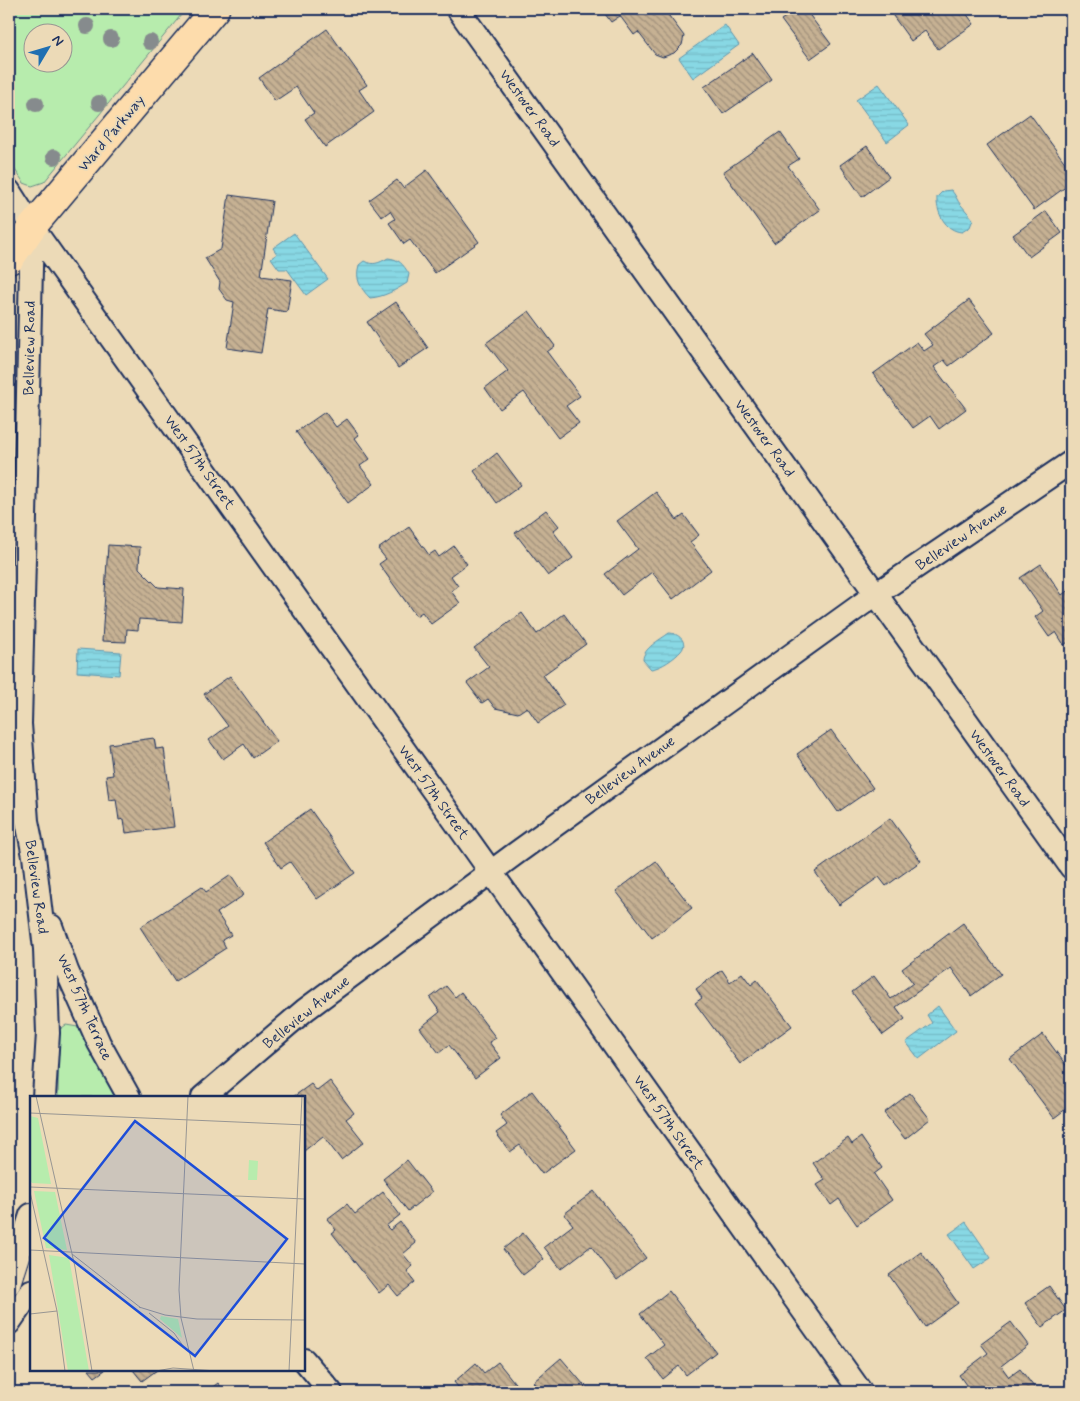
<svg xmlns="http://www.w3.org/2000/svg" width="1080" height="1401" font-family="Mynerve,sans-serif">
	<defs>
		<pattern id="water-rules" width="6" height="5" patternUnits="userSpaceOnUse" patternTransform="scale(1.25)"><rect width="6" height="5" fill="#88d8e4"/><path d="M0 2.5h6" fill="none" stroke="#75bac6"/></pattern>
		<pattern id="building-back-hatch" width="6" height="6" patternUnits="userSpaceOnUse" patternTransform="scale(1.25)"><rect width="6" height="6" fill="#c6b193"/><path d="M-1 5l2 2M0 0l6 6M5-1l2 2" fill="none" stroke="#a0907b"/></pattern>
	</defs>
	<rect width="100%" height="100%" fill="#ecdab7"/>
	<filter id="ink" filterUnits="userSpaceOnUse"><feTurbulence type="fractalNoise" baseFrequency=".02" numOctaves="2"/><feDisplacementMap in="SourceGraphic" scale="10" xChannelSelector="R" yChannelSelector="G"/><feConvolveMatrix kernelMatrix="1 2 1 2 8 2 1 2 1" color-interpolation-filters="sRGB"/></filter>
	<g filter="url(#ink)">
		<path fill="#b7ecad" stroke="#698e86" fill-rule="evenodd" d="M9,9H186L44,182L32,186L24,183L9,161ZM32,32H62V62H32Z
			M66,1025L78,1027L115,1097H58L59,1030Z"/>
		<path fill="url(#water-rules)" stroke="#5c94ae" d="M725,25L739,45L693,78L679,58Z
			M879,84L909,125L887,142L856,100Z
			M951,190C956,195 957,201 961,205C965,210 969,214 973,219L970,227L962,232C945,231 936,212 937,197L943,191Z
			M294,233L328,279L306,295L287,269H279L271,258L277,254L273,248Z
			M388,258C399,259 403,264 409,274L407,283C396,290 384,297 370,298C360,288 355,279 359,265L364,261C373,266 379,263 388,258Z
			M669,633C678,633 689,642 681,651C675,658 661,668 651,669L643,660C643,648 660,640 669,633Z
			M78,649L121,652L119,675L77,672Z
			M938,1006L956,1031L919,1059L906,1042L932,1023L927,1015Z
			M966,1222L991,1258L974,1269L949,1234Z"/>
		<path fill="url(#building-back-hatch)" stroke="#1b2f5e" d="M604,9H671L666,12L684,36L682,45L674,53L663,57L655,54L638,32L634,35L620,16L611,22L602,10Z
			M797,9H805L831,44L810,59L781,20Z
			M888,9H963L974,24L938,49L925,31L911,41Z
			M327,29L367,85L359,90L374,112L325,147L305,119L314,113L296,87L275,101L259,78Z
			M753,53L772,80L723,114L704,87Z
			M1030,114L1071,171V183L1034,210L987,145Z
			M780,132L799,159L788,166L820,210L774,243L723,172Z
			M867,146L889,177L862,197L840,165Z
			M427,170L479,242L435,273L410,240L404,244L389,223L395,219L390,211L382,217L369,200L397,180L403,188Z
			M229,195L272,201L261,276L292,280L287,312L268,309L261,353L227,348L234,302L227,300L219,289L220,282L205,258L221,249Z
			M1046,211L1062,233L1029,257L1013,235Z
			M969,300L994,333L949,366L944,360L934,367L966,409L939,429L930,416L913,428L873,374L917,342L924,351L933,345L924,334Z
			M396,302L428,348L398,368L367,322Z
			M529,311L555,346L547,352L580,396L566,406L579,423L558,438L524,392L500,409L485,388L508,371L486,343Z
			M325,412L336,427L347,419L359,435L355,438L370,459L360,466L374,484L348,503L296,432Z
			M497,453L521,485L497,503L474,471Z
			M656,492L677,520L684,515L699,535L690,542L711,570L673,599L652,572L622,595L605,574L638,549L617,521Z
			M546,510L559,526L553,531L573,558L548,576L515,533Z
			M409,527L429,555L435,551L439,557L454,546L467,564L451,576L458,586L451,591L460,603L431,624L422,612L416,616L379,564L386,559L378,549Z
			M108,545L140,547L139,568L158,587L184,589L182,622L139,619L138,630L127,629L126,642L102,641Z
			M1041,564L1062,595L1071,588V640L1064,645L1056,632L1049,637L1035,617L1043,611L1020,578Z
			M522,613L537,634L564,614L586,644L543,675L564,705L538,723L527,707L518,713L495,708L488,699L482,703L467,683L489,667L474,648Z
			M230,676L277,741L253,758L244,744L223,759L209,740L228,726L204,694Z
			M831,730L873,788L838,812L797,754Z
			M154,738L156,749L164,748L174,827L126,833L124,819L119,820L116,799L109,800L106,776L113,775L109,744Z
			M310,809L355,873L317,899L290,862L281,868L263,842Z
			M890,818L921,861L886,886L879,877L839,905L815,872Z
			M656,861L692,908L652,938L616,891Z
			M231,875L244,895L217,913L231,935L222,940L226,948L175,981L140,927L202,887L206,892Z
			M963,923L1001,974L971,996L951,968L896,1007L905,1019L883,1035L852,992L874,976L891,999L913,983L902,969Z
			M722,970L730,982L742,973L751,985L757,980L792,1026L740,1064L695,1003L702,998L696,989Z
			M446,986L455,997L461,992L496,1038L489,1042L501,1058L475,1078L449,1045L439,1053L420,1028L440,1012L430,998Z
			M1043,1034L1071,1072V1105L1054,1118L1010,1059Z
			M330,1081L354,1113L346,1119L364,1142L341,1160L323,1136L304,1151V1097H293L311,1084L317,1091Z
			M532,1091L576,1149L542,1174L520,1145L510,1152L496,1133L507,1125L500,1115Z
			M910,1093L930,1119L905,1139L884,1113Z
			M861,1137L882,1168L874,1174L892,1200L857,1225L839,1199L831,1205L817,1185L825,1180L813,1163L848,1138L852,1144Z
			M407,1160L432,1192L408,1211L383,1179Z
			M594,1191L646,1258L617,1280L591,1246L561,1269L544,1247L573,1225L564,1214Z
			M383,1192L400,1215L386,1226L390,1230L400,1222L416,1243L403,1254L413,1266L407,1271L415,1282L398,1296L389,1285L379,1293L332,1233L336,1230L327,1219L347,1204L355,1214Z
			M523,1233L544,1259L523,1275L503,1249Z
			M921,1252L958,1303L925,1327L889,1275Z
			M1049,1286L1066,1310L1042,1327L1025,1303Z
			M669,1291L716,1352L686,1375L679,1366L663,1379L647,1358L664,1345L640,1314Z
			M1011,1322L1028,1345L1001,1366L1009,1377L1020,1369L1038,1392H971L959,1375L988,1353L981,1344Z
			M561,1358L590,1392H542L533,1382Z
			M498,1362L522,1392H462L454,1382L476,1363L484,1373Z
			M89,1370H105L95,1377Z
			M133,1370H157L142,1381Z
			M218,1383L225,1392H206Z"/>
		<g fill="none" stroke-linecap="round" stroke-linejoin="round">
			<defs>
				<path id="minor" d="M458,9L1071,867
					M9,191L32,227L861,1392
					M32,227L20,724L27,821L34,856L45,949L48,1033L44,1097
					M51,926L67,971L99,1043L129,1097
					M203,1097L305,1010L515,854L876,594L1071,462
					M9,1284L31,1215
					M9,1323L31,1291
					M304,1360L331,1392"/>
				<path id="primary" d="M9,260L32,227L215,9"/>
			</defs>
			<use href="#minor" stroke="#1b2f5e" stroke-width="26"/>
			<use href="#primary" stroke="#1b2f5e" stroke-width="31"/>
			<use href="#minor" stroke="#ecdab7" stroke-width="22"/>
			<use href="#primary" stroke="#fddcac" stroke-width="28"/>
		</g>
		<g fill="#868b8d">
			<circle cx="87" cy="26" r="8"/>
			<circle cx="111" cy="39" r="8"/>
			<circle cx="150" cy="42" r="8"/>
			<circle cx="99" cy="103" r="8"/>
			<circle cx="36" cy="104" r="8"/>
			<circle cx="54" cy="157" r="8"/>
		</g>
	</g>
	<g text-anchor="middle" stroke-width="4" stroke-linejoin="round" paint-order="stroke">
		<g font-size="15" fill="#1b2f5e" stroke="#ecdab7">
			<text transform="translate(530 108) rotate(54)" y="5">Westover Road</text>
			<text transform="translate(111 133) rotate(-50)" y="5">Ward Parkway</text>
			<text transform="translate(29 348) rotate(-89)" y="5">Belleview Road</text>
			<text transform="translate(765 438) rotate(54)" y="5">Westover Road</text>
			<text transform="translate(200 462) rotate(55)" y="5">West 57th Street</text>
			<text transform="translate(961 537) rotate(-34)" y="5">Belleview Avenue</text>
			<text transform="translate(1000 768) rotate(54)" y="5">Westover Road</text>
			<text transform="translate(630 770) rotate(-36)" y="5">Belleview Avenue</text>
			<text transform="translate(434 792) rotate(55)" y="5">West 57th Street</text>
			<text transform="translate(37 887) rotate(82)" y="5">Belleview Road</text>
			<text transform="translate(85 1007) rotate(66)" y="5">West 57th Terrace</text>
			<text transform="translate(306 1012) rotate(-39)" y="5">Belleview Avenue</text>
			<text transform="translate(669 1122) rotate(55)" y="5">West 57th Street</text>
		</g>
	</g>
	<g transform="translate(30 1096)">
		<rect width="275" height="275" fill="#ecdab7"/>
		<path d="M0,20L8,22L21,88L2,87L0,84ZM219,64L228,65L227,84H218ZM4,95L25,96L37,154L16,152ZM19,159L39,162L59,275H38ZM131,220L148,223L152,242L130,223Z" fill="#b7ecad"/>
		<path fill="none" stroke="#989693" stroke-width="1" d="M6,0L45,171L62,275M158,0L149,194L151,222L164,275M0,17L275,29M0,91L275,103M0,96L27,215L35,275M0,154L275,168M42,158L111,212M109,211L135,219L167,223L275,224M119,217L144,237L156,254M0,218L27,215M126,275L143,272L187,275M259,275L272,0"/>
		<path fill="#1d4ed8" fill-opacity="0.15" stroke="#1d4ed8" stroke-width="2.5" d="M105,25L257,143L165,260L14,142Z"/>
		<rect width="275" height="275" fill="none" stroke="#1b2f5e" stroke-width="2.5"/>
	</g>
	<rect width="1080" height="1401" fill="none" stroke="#ecdab7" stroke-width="30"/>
	<rect x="15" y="15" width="1050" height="1371" fill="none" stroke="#1b2f5e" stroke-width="2" filter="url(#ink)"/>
	<g transform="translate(48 48) rotate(52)"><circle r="24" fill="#ecdab7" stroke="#989693"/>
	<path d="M0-4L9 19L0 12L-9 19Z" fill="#1f6fb2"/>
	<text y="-8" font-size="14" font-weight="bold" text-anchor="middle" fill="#1b2f5e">N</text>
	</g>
</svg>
